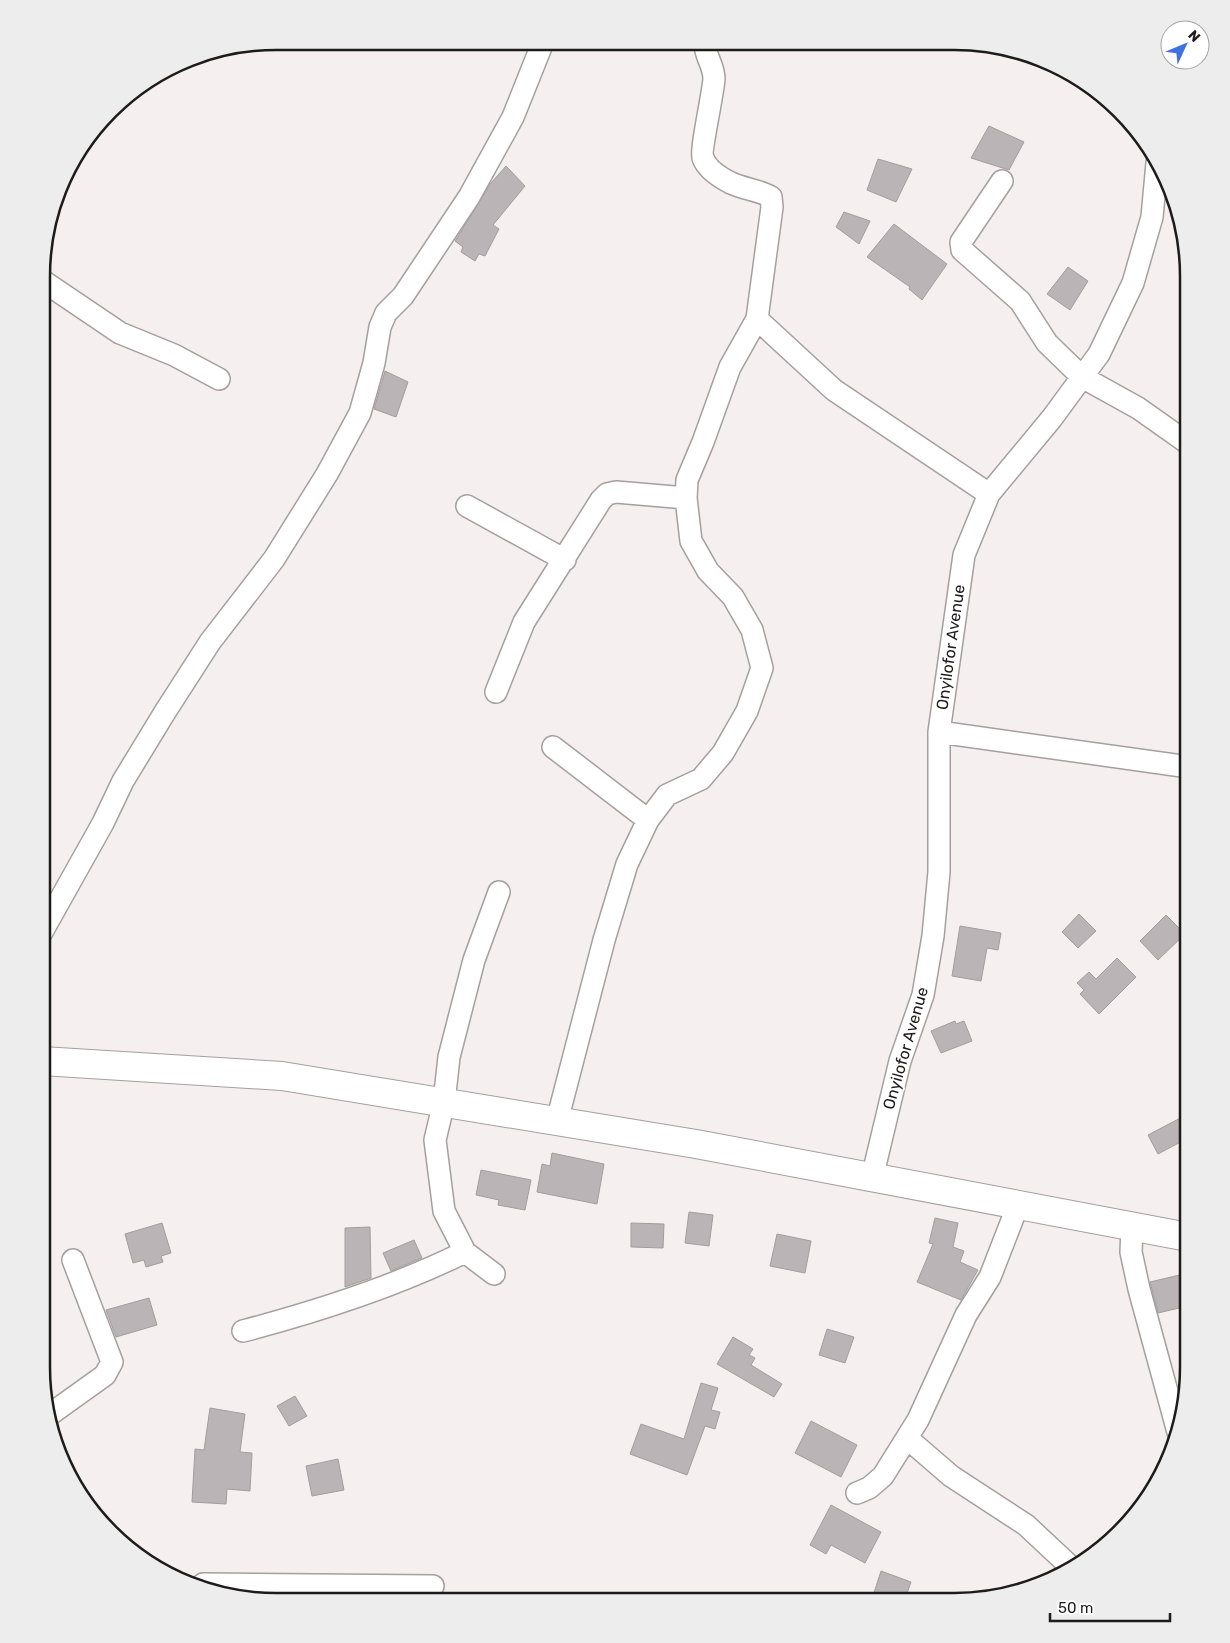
<svg xmlns="http://www.w3.org/2000/svg" width="1230" height="1643" font-family="Rubik,sans-serif">
	<rect width="100%" height="100%" fill="#f6efef"/>
	<path fill="#bbb4b6" stroke="#a39d9f" d="M989,126L1024,142L1009,170L971,158Z
		M878,159L912,169L896,202L867,190Z
		M506,166L525,186L493,225L499,229L485,256L479,254L475,261L461,252L463,247L455,241L491,183Z
		M844,212L870,221L859,244L836,227Z
		M894,224L947,264L922,300L909,289L910,287L867,257Z
		M1068,267L1088,281L1070,310L1047,294Z
		M385,371L408,382L396,417L374,409Z
		M1079,914L1096,931L1078,948L1062,932Z
		M1166,915L1185,934L1158,960L1140,941Z
		M960,926L1001,933L998,950L987,948L981,981L952,976Z
		M1117,958L1136,977L1099,1014L1080,994L1084,990L1077,983L1089,972L1096,979Z
		M955,1021L956,1024L964,1021L972,1041L941,1053L931,1031Z
		M1188,1114V1138L1158,1154L1148,1135Z
		M552,1153L604,1164L597,1204L537,1192L542,1164L550,1166Z
		M481,1170L531,1180L525,1210L498,1205L499,1200L476,1195Z
		M689,1212L713,1215L709,1246L685,1243Z
		M935,1218L958,1223L953,1247L964,1251L960,1262L978,1270L961,1300L917,1282L933,1244L929,1243Z
		M162,1223L171,1253L161,1256L163,1262L146,1267L144,1260L133,1263L125,1234Z
		M631,1223L664,1224L663,1248L631,1247Z
		M370,1227L371,1278L345,1287V1228Z
		M777,1234L811,1241L805,1273L770,1266Z
		M414,1240L422,1258L391,1271L383,1253Z
		M1188,1273V1306L1158,1313L1150,1282Z
		M149,1298L157,1325L116,1337L106,1310Z
		M827,1329L854,1337L845,1363L819,1355Z
		M733,1337L753,1349L749,1355L755,1358L751,1365L782,1384L774,1397L717,1364Z
		M701,1383L718,1388L711,1410L720,1412L715,1429L705,1426L687,1475L630,1454L641,1424L684,1439Z
		M295,1396L307,1416L289,1426L277,1406Z
		M210,1408L245,1414L240,1452L252,1453L250,1491L227,1489L226,1504L192,1502L195,1449L204,1450Z
		M811,1421L857,1445L841,1477L795,1453Z
		M338,1459L344,1490L312,1496L306,1466Z
		M831,1505L881,1532L865,1563L831,1545L826,1554L810,1545Z
		M881,1571L911,1582L904,1602H871Z"/>
	<g fill="none" stroke-linecap="round" stroke-linejoin="round">
		<defs>
			<path id="minor" d="M1002,181L961,242L962,250L1020,301L1047,343L1082,377L1138,408L1189,444
				M43,281L120,333L174,355L219,379
				M757,319L834,390L989,494
				M467,506L565,560
				M496,692L524,622L601,500L607,494L616,492L686,498
				M939,732L1189,767
				M553,747L648,820
				M42,932L103,823L123,781L165,712L210,642L274,559L327,474L360,413L374,363L380,327L386,313L403,296L469,197L513,117L543,42
				M557,1121L604,940L627,864L648,820L667,795L701,779L723,753L747,711L762,668L752,630L733,597L708,571L691,541L686,498L687,480L703,442L730,367L757,319L772,207L771,197C759,190 744,189 731,183C721,178 707,169 703,158C700,151 713,94 714,79C714,64 704,56 705,42
				M872,1178L900,1061L923,995L933,936L939,872V732L964,555L989,494L1052,418L1099,354L1133,283L1152,217L1157,163
				M1132,1227L1131,1252L1139,1289L1178,1432
				M494,1274L465,1252L444,1211L435,1140L444,1102L449,1057L474,960L499,892
				M243,1331C319,1311 394,1287 465,1252
				M52,1413L105,1375L112,1362L73,1260
				M907,1438L951,1476L1026,1525L1072,1568
				M857,1493L869,1488L883,1476L918,1420L966,1315L990,1277L1018,1205
				M203,1584L433,1586"/>
			<path id="major" d="M42,1061L282,1076L696,1144L1188,1237"/>
		</defs>
		<use href="#minor" stroke="#a59f9e" stroke-width="24"/>
		<use href="#major" stroke="#a59f9e" stroke-width="30"/>
		<use href="#minor" stroke="#fff" stroke-width="21"/>
		<use href="#major" stroke="#fff" stroke-width="28"/>
	</g>
	<g text-anchor="middle" stroke-width="4" stroke-linejoin="round" paint-order="stroke">
		<g font-size="16" fill="#1e1b1b" stroke="#fff">
			<text transform="translate(950 647) rotate(-82)" y="6">Onyilofor Avenue</text>
			<text transform="translate(905 1048) rotate(-74)" y="6">Onyilofor Avenue</text>
		</g>
	</g>
	<path d="M0 0H1230V1643H0ZM276 50H954A226 226 0 0 1 1180 276V1367A226 226 0 0 1 954 1593H276A226 226 0 0 1 50 1367V276A226 226 0 0 1 276 50Z" fill="#ededed" fill-rule="evenodd"/>
	<path fill="none" stroke="#1e1b1b" stroke-width="2.5" d="M276 50H954A226 226 0 0 1 1180 276V1367A226 226 0 0 1 954 1593H276A226 226 0 0 1 50 1367V276A226 226 0 0 1 276 50Z"/>
	<g transform="translate(1185 45) rotate(46)"><circle r="24" fill="#ffffff" stroke="#a5a4a4"/>
	<path d="M0-4L9 19L0 12L-9 19Z" fill="#3e71e1"/>
	<text y="-8" font-size="14" font-weight="bold" text-anchor="middle" fill="#1e1b1b">N</text>
	</g>
	<path d="M1050 1613v8h120v-8" fill="none" stroke="#1e1b1b" stroke-width="2.5"/>
	<text x="1058" y="1613" font-size="15" fill="#1e1b1b" stroke="#ffffff" stroke-width="4" paint-order="stroke">50 m</text>
</svg>
